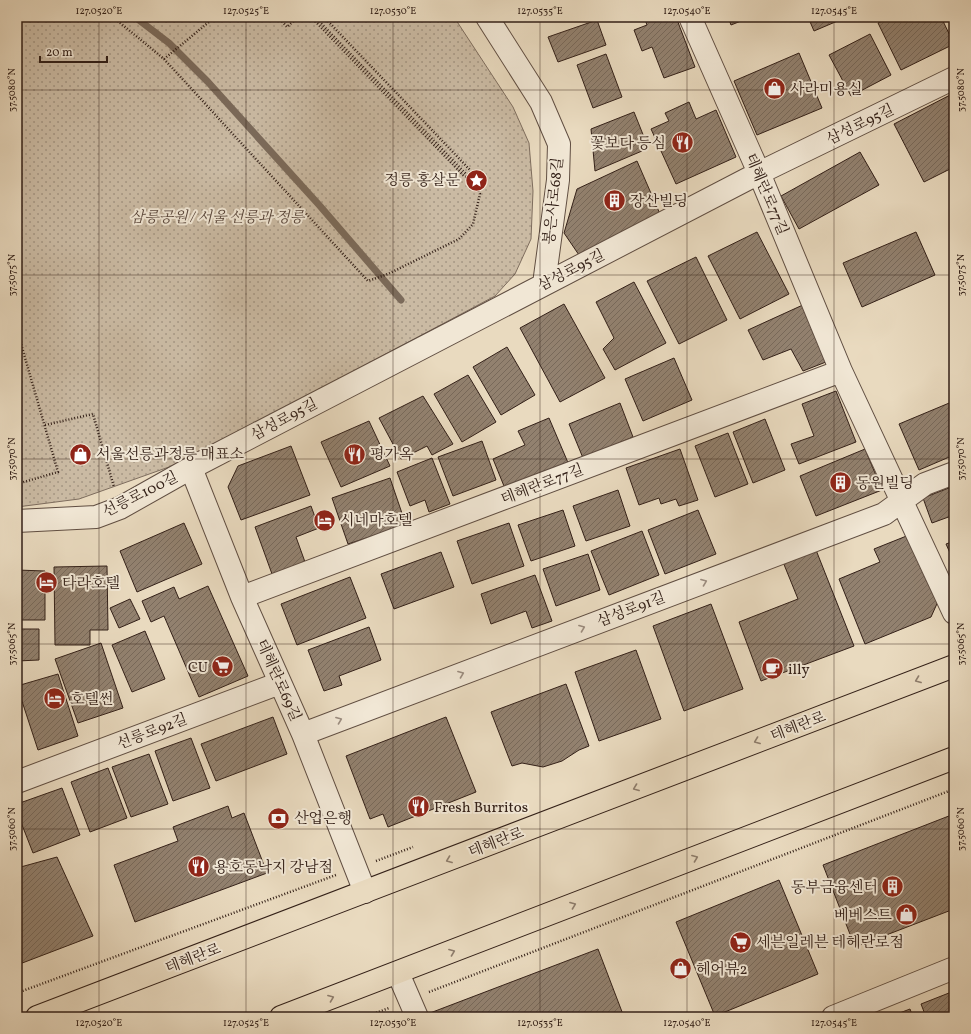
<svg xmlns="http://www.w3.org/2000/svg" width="971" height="1034" font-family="Vollkorn,'Noto Serif KR',serif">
	<defs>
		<pattern id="park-dots" width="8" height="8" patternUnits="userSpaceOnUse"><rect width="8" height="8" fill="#cabaa3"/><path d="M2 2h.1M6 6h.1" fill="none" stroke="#a59784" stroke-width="1.8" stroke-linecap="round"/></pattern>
		<pattern id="building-hatch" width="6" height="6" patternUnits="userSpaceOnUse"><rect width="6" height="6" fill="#92816f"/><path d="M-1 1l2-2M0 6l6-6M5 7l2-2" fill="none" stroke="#78695a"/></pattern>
	</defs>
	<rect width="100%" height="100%" fill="#e9dabf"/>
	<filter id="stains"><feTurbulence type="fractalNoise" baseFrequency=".005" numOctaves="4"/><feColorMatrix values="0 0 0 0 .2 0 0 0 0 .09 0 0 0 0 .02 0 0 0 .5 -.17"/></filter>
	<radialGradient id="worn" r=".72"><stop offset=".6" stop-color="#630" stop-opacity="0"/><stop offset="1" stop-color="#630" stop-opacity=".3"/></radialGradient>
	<path fill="url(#park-dots)" stroke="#7e6d5e" d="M17,17H454L513,107L529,143L533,191L531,239L515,274L495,296L183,462L79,499L17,507Z"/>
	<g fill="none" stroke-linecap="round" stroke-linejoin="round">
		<path stroke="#7b6a5a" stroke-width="7" d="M135,17L169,43L208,82L320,206L401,300"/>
	</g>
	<path fill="url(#building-hatch)" stroke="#332018" d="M582,17H597L584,21Z
		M644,17H676L695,67L664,78L652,47L642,51L634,30L647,25Z
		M728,17H751L731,25Z
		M808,17H847L814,31Z
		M890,17H941L954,44L901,70L878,23Z
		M597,20L606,45L558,62L548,37Z
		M870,34L891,75L851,96L829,55Z
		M799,53L822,108L757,135L734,81Z
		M606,54L622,97L593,108L577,65Z
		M954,93V167L924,182L894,124Z
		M689,102L696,119L716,110L736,157L676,184L651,129L669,121L665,113Z
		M634,112L646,142L639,145L642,151L595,171L591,129Z
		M860,152L879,185L799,229L781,196Z
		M637,161L660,214L579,255L564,233L577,189Z
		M757,232L789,294L740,319L708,256Z
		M916,232L935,275L862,307L843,263Z
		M696,257L727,320L679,344L647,281Z
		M634,282L666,343L615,370L603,349L614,338L596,302Z
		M564,304L605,378L560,402L520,328Z
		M805,304L831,360L803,371L791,349L763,360L748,330Z
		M507,347L535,395L501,415L473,367Z
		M674,358L692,400L643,421L625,379Z
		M468,375L496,422L462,442L434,394Z
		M836,391L856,442L799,464L791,444L814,436L802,404Z
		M423,396L453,444L432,455L427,446L401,459L379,418Z
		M954,401V455L919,470L899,424Z
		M620,403L633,437L583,458L569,424Z
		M549,418L569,465L506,491L493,459L525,445L518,431Z
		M765,419L785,470L753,483L733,432Z
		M369,421L390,466L341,487L321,442Z
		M728,433L748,484L715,497L695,446Z
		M482,441L496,480L453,496L438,457Z
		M291,446L310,495L241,520L228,487L238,466Z
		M680,449L698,500L679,506L676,499L661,504L659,498L639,505L626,468Z
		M865,449L882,490L816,516L800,476Z
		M432,458L450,504L429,512L425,500L410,506L397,472Z
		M390,478L406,525L348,544L332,498Z
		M954,486V515L932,523L923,498Z
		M618,490L630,526L586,541L573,506Z
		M311,506L319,528L296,537L305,562L272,574L255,527Z
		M563,510L575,546L531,561L518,525Z
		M698,510L716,554L665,574L648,530Z
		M184,523L202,564L137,592L120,551Z
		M509,523L524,566L472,584L457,541Z
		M642,531L659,575L609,595L591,551Z
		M914,533L940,597L931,617L865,644L839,579L880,562L874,549Z
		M954,541V562L946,544Z
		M816,550L854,646L761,681L739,622L798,599L783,562Z
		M441,552L454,587L394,609L381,574Z
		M588,554L600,590L556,606L543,569Z
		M107,566L108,630H90V645H55L54,567Z
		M17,570L45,571V620H17Z
		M535,575L552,621L532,628L526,611L491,624L481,594Z
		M350,577L366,618L297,645L281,604Z
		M208,586L248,676L199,697L164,616L151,622L142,601L174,587L179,599Z
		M130,599L140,619L119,628L110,608Z
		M711,604L743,689L684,711L653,626Z
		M369,627L381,660L339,676L342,685L324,691L308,650Z
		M17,629H39V660L17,661Z
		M145,631L165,679L132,692L112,645Z
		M101,643L123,708L78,723L55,659Z
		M636,650L661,719L599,741L575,672Z
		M58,674L78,736L38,750L17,686Z
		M566,684L589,746L579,750L562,761L543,767L522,763L512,766L491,712Z
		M273,717L287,754L216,781L201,744Z
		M446,717L476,792L388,827L383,814L370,819L346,756Z
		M191,738L210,788L173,801L155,751Z
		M149,754L168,804L131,817L112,767Z
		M108,768L127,818L90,832L71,782Z
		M62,788L80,835L33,853L17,812V804Z
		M228,806L232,818L244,813L267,873L135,922L114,865L178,841L173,827Z
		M954,814V909L855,947L823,865Z
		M57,857L93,936L17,965V868Z
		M779,880L818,974L715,1016L676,922Z
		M598,949L624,1017H432L430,1013Z
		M954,991V1017H926L921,1004Z
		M910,1009L913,1017H889Z"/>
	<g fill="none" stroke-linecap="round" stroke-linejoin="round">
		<defs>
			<path id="minor" d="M487,17L541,102L559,144L558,180L544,284
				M690,17L759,173L841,371L954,613
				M191,468L242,597L303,734L365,892
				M17,521L96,517L120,508L191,468L759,173L954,78
				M242,597L841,371
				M303,734L884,514L925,484L954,473
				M17,782L280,683
				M398,973L417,1017
				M833,1017L954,968"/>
			<path id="major" d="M37,1017L954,666
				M281,1017L954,758"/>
		</defs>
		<use href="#minor" stroke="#604e42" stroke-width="24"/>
		<use href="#major" stroke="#332018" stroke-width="24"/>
		<path stroke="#332018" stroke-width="2.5" stroke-dasharray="1 2" stroke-linecap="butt" d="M113,17L164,59L368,281L388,274L459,239L473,224L480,194L470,170L324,17
			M278,17L287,27L298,17
			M311,17L464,176L475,180
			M315,17L466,174L472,178
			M164,59L215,17
			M17,330L58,472L17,484
			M45,425L93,414L114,487
			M376,861L413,847
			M429,992L954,789
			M17,993L336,875
			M365,1017L389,1008"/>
		<use href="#minor" stroke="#f1e7d5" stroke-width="22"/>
		<use href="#major" stroke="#e9dabf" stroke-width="22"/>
	</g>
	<defs><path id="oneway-chevron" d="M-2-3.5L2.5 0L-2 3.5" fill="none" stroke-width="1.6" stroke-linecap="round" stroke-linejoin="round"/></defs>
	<g stroke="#9c8d80">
		<use href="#oneway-chevron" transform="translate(704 582) rotate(-21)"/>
		<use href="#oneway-chevron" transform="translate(582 628) rotate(-21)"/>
		<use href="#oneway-chevron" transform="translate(461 674) rotate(-21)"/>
		<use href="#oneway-chevron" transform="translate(339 720) rotate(-21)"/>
	</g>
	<g stroke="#8e7d6c">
		<use href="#oneway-chevron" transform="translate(918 680) rotate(159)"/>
		<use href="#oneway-chevron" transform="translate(757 741) rotate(159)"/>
		<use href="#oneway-chevron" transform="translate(636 788) rotate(159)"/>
		<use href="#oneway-chevron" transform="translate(695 858) rotate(-21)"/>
		<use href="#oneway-chevron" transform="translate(449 860) rotate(159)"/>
		<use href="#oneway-chevron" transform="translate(573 905) rotate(-21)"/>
		<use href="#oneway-chevron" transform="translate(452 952) rotate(-21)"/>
		<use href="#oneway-chevron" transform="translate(331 998) rotate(-21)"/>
	</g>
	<path fill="none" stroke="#332018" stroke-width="1" stroke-opacity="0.45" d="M99,17V1017M246,17V1017M393,17V1017M540,17V1017M687,17V1017M834,17V1017M17,90H954M17,275H954M17,459H954M17,644H954M17,829H954M17,1013H954"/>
	<defs>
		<symbol id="shop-disc" viewBox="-11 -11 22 22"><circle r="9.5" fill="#8f2418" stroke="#f1e7d5"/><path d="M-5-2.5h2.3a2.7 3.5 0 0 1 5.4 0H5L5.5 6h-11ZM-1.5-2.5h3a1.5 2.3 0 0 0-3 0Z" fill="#fff"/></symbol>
		<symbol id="restaurant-disc" viewBox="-11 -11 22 22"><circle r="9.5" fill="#8f2418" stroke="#f1e7d5"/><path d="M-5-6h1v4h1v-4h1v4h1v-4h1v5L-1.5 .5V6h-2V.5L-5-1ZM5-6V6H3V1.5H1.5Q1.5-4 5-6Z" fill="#fff"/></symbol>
		<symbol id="sight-disc" viewBox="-11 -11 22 22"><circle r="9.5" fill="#8f2418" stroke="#f1e7d5"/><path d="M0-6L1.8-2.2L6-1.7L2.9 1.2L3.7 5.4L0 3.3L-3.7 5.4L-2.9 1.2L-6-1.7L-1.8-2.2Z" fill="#fff"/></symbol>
		<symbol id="building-disc" viewBox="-11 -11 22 22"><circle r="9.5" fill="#8f2418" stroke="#f1e7d5"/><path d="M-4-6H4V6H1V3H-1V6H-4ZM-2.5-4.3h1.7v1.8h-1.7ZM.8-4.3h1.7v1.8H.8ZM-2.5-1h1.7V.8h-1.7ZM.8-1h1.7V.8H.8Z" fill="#fff"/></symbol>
		<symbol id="hotel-disc" viewBox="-11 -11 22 22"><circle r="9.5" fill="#8f2418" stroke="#f1e7d5"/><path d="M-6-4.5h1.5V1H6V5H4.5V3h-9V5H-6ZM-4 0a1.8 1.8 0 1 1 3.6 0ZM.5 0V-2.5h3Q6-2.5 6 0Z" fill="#fff"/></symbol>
		<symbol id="supermarket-disc" viewBox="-11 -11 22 22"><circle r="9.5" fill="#8f2418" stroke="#f1e7d5"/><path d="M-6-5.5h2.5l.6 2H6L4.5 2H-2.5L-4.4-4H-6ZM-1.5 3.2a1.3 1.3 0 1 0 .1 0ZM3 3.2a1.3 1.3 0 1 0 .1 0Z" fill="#fff"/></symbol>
		<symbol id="cafe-disc" viewBox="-11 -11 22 22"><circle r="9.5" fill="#8f2418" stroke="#f1e7d5"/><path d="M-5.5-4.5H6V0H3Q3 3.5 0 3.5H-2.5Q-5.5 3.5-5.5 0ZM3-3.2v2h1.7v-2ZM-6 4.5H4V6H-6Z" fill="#fff"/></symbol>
		<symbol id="bank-disc" viewBox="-11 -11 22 22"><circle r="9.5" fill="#8f2418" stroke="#f1e7d5"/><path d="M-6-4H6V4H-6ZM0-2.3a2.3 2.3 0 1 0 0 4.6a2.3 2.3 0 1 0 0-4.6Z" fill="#fff"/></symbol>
	</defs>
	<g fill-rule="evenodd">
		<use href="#shop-disc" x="762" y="76" width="25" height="25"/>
		<use href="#restaurant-disc" x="670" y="130" width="25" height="25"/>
		<use href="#sight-disc" x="464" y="168" width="25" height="25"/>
		<use href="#building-disc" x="602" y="188" width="25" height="25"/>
		<use href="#shop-disc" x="68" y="442" width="25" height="25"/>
		<use href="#restaurant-disc" x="342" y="442" width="25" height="25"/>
		<use href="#building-disc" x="828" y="470" width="25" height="25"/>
		<use href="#hotel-disc" x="312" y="508" width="25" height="25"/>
		<use href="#hotel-disc" x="34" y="570" width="25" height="25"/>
		<use href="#supermarket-disc" x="210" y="654" width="25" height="25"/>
		<use href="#cafe-disc" x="760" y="656" width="25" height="25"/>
		<use href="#hotel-disc" x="42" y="686" width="25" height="25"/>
		<use href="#restaurant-disc" x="406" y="794" width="25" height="25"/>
		<use href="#bank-disc" x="266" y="806" width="25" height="25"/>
		<use href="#restaurant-disc" x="186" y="854" width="25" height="25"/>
		<use href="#building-disc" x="880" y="874" width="25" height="25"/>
		<use href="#shop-disc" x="894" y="902" width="25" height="25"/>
		<use href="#supermarket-disc" x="728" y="930" width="25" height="25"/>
		<use href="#shop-disc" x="668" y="956" width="25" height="25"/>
	</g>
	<g text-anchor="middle" stroke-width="4" stroke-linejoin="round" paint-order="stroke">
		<g font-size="15" fill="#332018" stroke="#f1e7d5" text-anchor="start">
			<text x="790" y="94">사라미용실</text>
			<text x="666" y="148" text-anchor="end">꽃보다 등심</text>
			<text x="460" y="185" text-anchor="end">정릉 홍살문</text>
			<text x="630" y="206">장산빌딩</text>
			<text x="96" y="459">서울선릉과정릉 매표소</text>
			<text x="370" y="459">평가옥</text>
			<text x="856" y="488">동원빌딩</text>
			<text x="340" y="525">시네마호텔</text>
			<text x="62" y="588">타라호텔</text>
			<text x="208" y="672" text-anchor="end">CU</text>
			<text x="788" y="674">illy</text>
			<text x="70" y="704">호텔썬</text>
			<text x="434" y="812">Fresh Burritos</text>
			<text x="294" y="823">산업은행</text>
			<text x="214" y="872">용호동낙지 강남점</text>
			<text x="878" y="892" text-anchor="end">동부금융센터</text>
			<text x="892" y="920" text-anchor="end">베베스트</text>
			<text x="756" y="947">세븐일레븐 테헤란로점</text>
			<text x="696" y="974">헤어뷰2</text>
		</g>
		<g font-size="15" fill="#332018" stroke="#f1e7d5">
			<text transform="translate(860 124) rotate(-26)" y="5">삼성로95길</text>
			<text transform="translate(767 194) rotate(67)" y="5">테헤란로77길</text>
			<text transform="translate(553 201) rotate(-84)" y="5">봉은사로68길</text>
			<text transform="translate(571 270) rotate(-27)" y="5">삼성로95길</text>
			<text transform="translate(284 419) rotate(-28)" y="5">삼성로95길</text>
			<text transform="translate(542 484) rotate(-21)" y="5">테헤란로77길</text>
			<text transform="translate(140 494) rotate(-27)" y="5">선릉로100길</text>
			<text transform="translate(631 609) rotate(-21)" y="5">삼성로91길</text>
			<text transform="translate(279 680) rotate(66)" y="5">테헤란로69길</text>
			<text transform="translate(798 726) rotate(-21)" y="5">테헤란로</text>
			<text transform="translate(152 731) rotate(-21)" y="5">선릉로92길</text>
			<text transform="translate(496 842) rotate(-21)" y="5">테헤란로</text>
			<text transform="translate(193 958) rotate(-21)" y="5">테헤란로</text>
		</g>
		<g font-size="15" font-style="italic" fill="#59463b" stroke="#f1e7d5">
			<text x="217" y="222">삼릉공원 / 서울 선릉과 정릉</text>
		</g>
	</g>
	<rect width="971" height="1034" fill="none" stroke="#e9dabf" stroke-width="44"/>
	<path d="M40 56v6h67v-6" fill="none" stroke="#332018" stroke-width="2"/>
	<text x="46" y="56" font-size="12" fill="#332018" stroke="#f1e7d5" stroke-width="3" paint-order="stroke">20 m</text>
	<rect x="22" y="22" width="927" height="990" fill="none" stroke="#332018" stroke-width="1.5"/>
	<g font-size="10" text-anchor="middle" fill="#332018">
		<text x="99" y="14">127.0520°E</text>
		<text x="246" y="14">127.0525°E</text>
		<text x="393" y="14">127.0530°E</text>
		<text x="540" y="14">127.0535°E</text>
		<text x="687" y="14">127.0540°E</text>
		<text x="834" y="14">127.0545°E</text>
		<text transform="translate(11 90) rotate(-90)" y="4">37.5080°N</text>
		<text transform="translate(960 90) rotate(-90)" y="4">37.5080°N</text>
		<text transform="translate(11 275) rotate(-90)" y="4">37.5075°N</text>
		<text transform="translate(960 275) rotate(-90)" y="4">37.5075°N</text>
		<text transform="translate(11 459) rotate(-90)" y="4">37.5070°N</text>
		<text transform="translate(960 459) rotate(-90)" y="4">37.5070°N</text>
		<text transform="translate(11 644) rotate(-90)" y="4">37.5065°N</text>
		<text transform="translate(960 644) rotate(-90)" y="4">37.5065°N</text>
		<text transform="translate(11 829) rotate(-90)" y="4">37.5060°N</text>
		<text transform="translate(960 829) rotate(-90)" y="4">37.5060°N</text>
		<text x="99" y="1026">127.0520°E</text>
		<text x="246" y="1026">127.0525°E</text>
		<text x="393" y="1026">127.0530°E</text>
		<text x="540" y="1026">127.0535°E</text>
		<text x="687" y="1026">127.0540°E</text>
		<text x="834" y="1026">127.0545°E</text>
	</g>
	<rect width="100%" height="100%" filter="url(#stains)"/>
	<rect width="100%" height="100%" fill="url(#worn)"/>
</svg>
